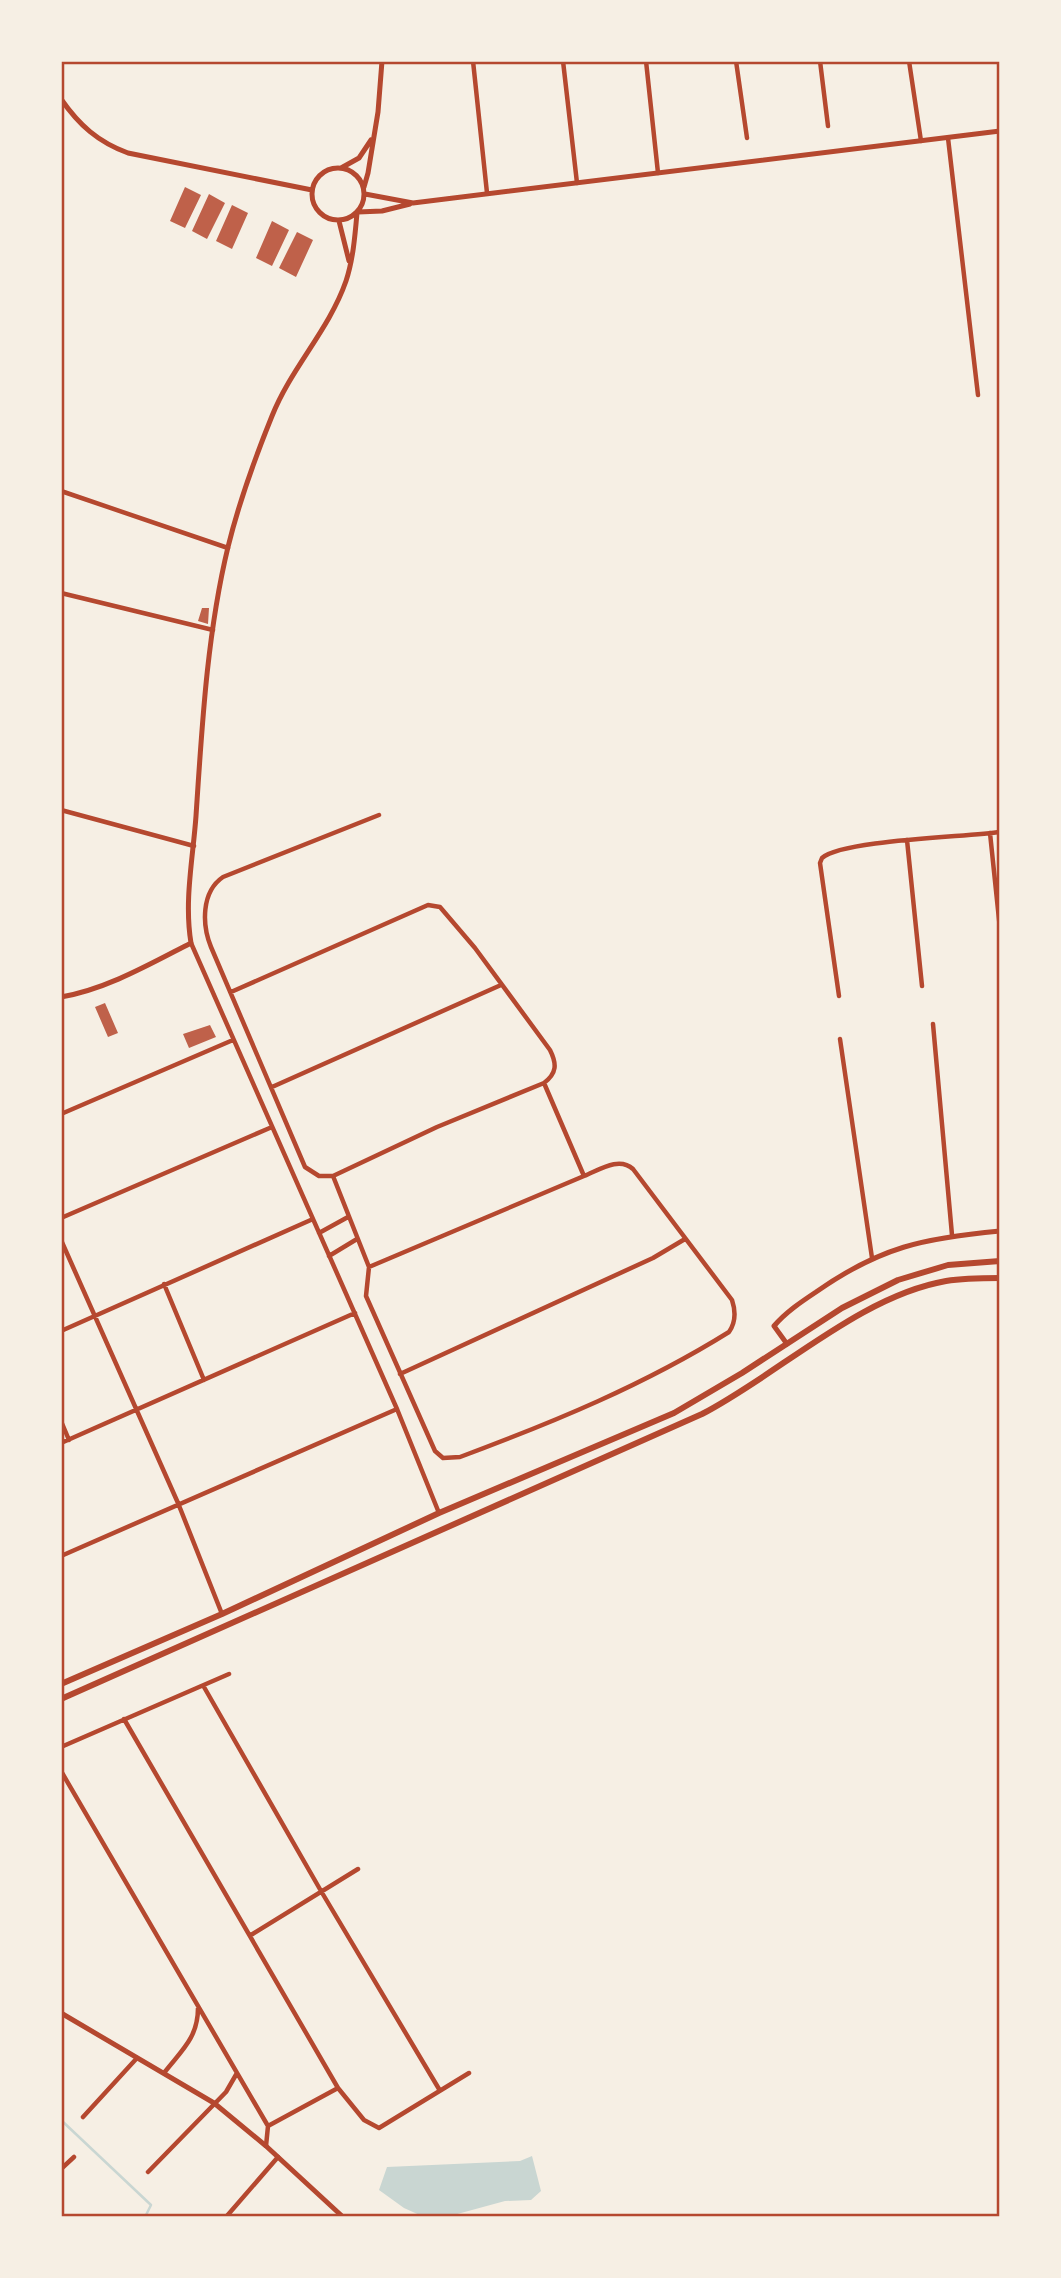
<svg xmlns="http://www.w3.org/2000/svg" width="1061" height="2278" font-family="Manrope,sans-serif">
	<rect width="100%" height="100%" fill="#f6efe4"/>
	<path fill="#c9d6d2" d="M532,2156L541,2191L531,2200L505,2201L450,2216L424,2217L404,2208L379,2190L387,2167L520,2161Z"/>
	<g fill="none" stroke-linecap="round" stroke-linejoin="round">
		<path stroke="#c9d6d2" stroke-width="2.5" d="M61,2120L151,2205L145,2217"/>
	</g>
	<path fill="#bf614a" d="M185,187L201,195L185,228L170,221Z
		M209,194L225,203L207,239L192,231Z
		M232,205L248,213L232,249L216,241Z
		M272,221L289,230L272,266L256,258Z
		M297,232L313,240L296,277L279,268Z
		M202,608H209L208,624L198,621Z
		M105,1003L118,1033L108,1037L95,1007Z
		M210,1025L216,1037L189,1048L183,1034Z"/>
	<g fill="none" stroke-linecap="round" stroke-linejoin="round">
		<path stroke="#b5482f" stroke-width="4.5" d="M473,61L487,193
			M563,61L577,183
			M646,61L658,173
			M736,61L747,138
			M820,61L828,126
			M909,61L921,141
			M999,61L1000,65
			M948,138L978,395
			M61,491L228,548
			M61,593L213,630
			M61,810L194,846
			M990,833L1000,929
			M907,840L922,986
			M191,943L397,1409L439,1513
			M231,992L428,905L440,907L475,948L550,1050C557,1064 557,1073 544,1083L584,1176C599,1170 619,1156 633,1169L732,1300C736,1312 736,1322 729,1332C644,1385 554,1422 460,1457L443,1458L435,1451L366,1296L369,1267L333,1176H319L305,1167L211,947C202,925 201,892 223,877L379,815
			M839,996L820,863L822,858C842,840 966,837 1000,832
			M933,1024L952,1235
			M840,1039L872,1258
			M272,1087L501,985
			M61,1114L233,1040
			M333,1176L437,1127L544,1083
			M61,1218L272,1127
			M319,1233L348,1217
			M61,1240L178,1503L222,1614
			M329,1256L357,1239
			M369,1267L584,1176
			M164,1284L204,1380
			M61,1331L313,1219
			M400,1374L653,1258L685,1239
			M61,1421L69,1440
			M61,1443L355,1313
			M61,1556L397,1409
			M204,1687L321,1891L439,2089
			M124,1719L338,2088L364,2120L379,2128L469,2073
			M61,1747L229,1674
			M61,1771L268,2126
			M251,1935L358,1869
			M164,2073C181,2051 198,2038 198,2008
			M83,2117L137,2058
			M266,2146L268,2126L338,2088
			M61,2169L74,2157
			M148,2172L226,2092L237,2073
			M226,2217L278,2157"/>
		<path stroke="#b5482f" stroke-width="5" d="M787,1344L774,1326C786,1312 801,1302 816,1292C880,1247 924,1238 1000,1231
			M61,2013L214,2103L266,2146L343,2217"/>
		<path stroke="#b5482f" stroke-width="5" d="M61,99C79,125 98,142 128,153L312,190
			M312 194a26 26 0 1 1 52 0a26 26 0 1 1-52 0Z
			M341,168L359,158L371,140
			M364,187L368,173L378,112L382,61
			M365,194L413,203L1000,131
			M358,212L382,211L410,204
			M339,221L349,261
			M61,997C107,989 150,964 191,943C184,901 193,858 196,816C202,726 207,634 228,547C239,502 255,458 272,416C291,368 329,330 346,281C353,260 355,236 357,213"/>
		<path stroke="#b5482f" stroke-width="6" d="M61,1684L222,1614L439,1513L674,1413L742,1373L842,1308L898,1280L948,1265L1000,1261
			M61,1699L702,1414C779,1374 860,1296 946,1281C964,1278 982,1278 1000,1278"/>
	</g>
	<rect width="1061" height="2278" fill="none" stroke="#f6efe4" stroke-width="126"/>
	<rect x="63" y="63" width="935" height="2152" fill="none" stroke="#b5482f" stroke-width="2.5"/>
</svg>
